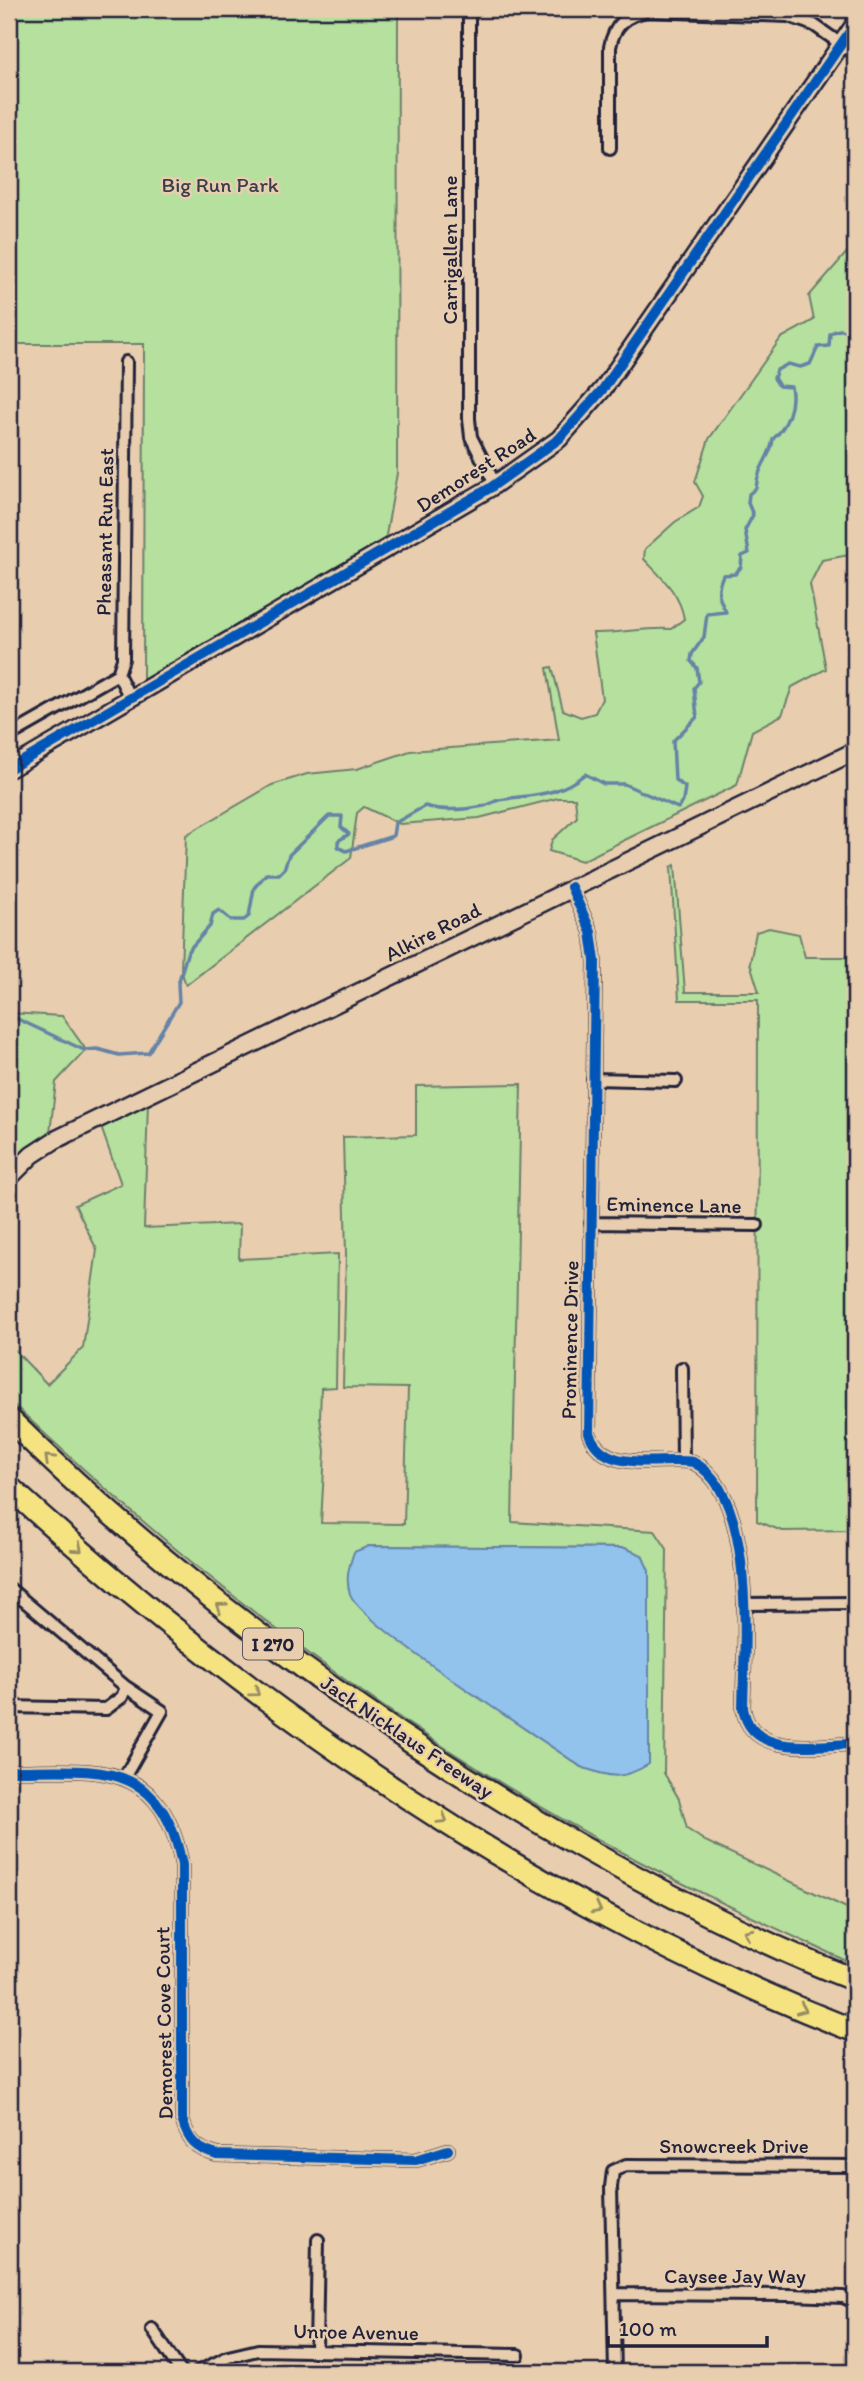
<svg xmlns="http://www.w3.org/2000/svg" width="864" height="2381" font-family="Itim,sans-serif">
	<rect width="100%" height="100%" fill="#e8ceaf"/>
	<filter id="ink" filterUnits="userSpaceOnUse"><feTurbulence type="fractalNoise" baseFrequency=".0143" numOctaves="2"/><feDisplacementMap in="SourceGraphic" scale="14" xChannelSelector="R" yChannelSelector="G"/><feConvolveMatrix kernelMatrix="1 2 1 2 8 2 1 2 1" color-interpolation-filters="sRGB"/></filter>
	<g filter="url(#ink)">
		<path fill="#b6e09d" stroke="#6c816c" stroke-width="2" fill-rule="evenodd" d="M9,9H398L397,473L385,541L143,681L144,344H9Z
			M855,243V554L822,560L810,584L826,669L792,687L782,715L752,731L737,785L582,861L549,851L552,840L577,817L575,798H558L479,818L400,824L364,807L357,813L351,858L186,985L181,970L186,835L272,785L307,774L357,769L410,751L559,740L547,668L552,667L563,710L581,717L595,713L602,699L593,633C620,634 644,627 671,629L684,619C680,593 661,577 644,559L645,549L675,522L699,507L703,496L695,482L709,439L781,338L814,320L809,296Z
			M675,865L685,992H759L750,963L756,932L769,928L799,934L805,957H855V1530L782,1531L757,1521L758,1000H679L671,867Z
			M9,1013L62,1016L86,1050L56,1082L50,1133L9,1162Z
			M521,1084L512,1522L655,1531L667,1549L664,1773L679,1799L687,1829L705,1841L855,1912V1965C780,1930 704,1896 631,1857C402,1736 195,1578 9,1400V1344L47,1384L83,1348L97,1250L75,1205L121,1184L101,1127L148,1103L144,1228L240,1224L239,1259L338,1254L336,1387L321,1388L320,1418L325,1451L321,1523L404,1524L408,1388L343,1387L346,1254L343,1137L416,1135V1086ZM369,1546L624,1548L641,1555L581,1767L543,1739Z"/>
		<path fill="#91c3ed" stroke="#6583a6" stroke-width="2" d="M369,1546L625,1548L642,1555L649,1571V1764C621,1781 611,1777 581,1767C541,1738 362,1626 350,1594C345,1579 349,1566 354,1552Z"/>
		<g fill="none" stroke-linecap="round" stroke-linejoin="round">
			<path stroke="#6583a6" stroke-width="3.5" d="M9,1015L84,1050L97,1049L119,1055L148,1053L179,1002L178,984L188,951L210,926L213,914L219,910L231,920H244L249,916L254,888L266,874H279L284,869L289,855L329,816H342L341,827L349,834L338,841V847L346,851L393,836L395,823L425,806C444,812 464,810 484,806C489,805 494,801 499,800C533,794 557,797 585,774L604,784H624L678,808L683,801L685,787L675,780L673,741L697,717L694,688L699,682L697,668L691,661L692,654L704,637L707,614L726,612C718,597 716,591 723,575L735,574L741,567L742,556L749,553L745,530L753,515L748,503L749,494L756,488C758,465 771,457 773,439C787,427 795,405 791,387L779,386L774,378L777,370L788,364L800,367L810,364L818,347L829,346L830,334C841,327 846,330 855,338"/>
			<defs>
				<path id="street" d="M469,9V419L471,437L495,484
					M610,148V47C614,25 626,15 648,11L788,16L814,25L855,54
					M126,362L123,659L118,674L130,698
					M9,736L118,674
					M571,887L591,932L595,961L589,1433C604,1475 658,1457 693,1462C757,1494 744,1647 743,1708C751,1759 817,1744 855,1744
					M593,1079L676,1081
					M591,1223L757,1225
					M682,1368L683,1461
					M9,1588L126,1687L162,1711L125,1776
					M744,1604L855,1603
					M9,1707L106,1709L122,1697L126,1687
					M9,1771C97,1771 161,1757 182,1865V2119C188,2141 196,2149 217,2155L416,2160L448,2150
					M614,2294L791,2295L843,2297L855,2302
					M152,2329L181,2372
					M316,2350L318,2240
					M198,2372L228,2357L258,2350L518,2355
					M615,2372L611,2187L613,2171L626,2165L855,2166"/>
				<path id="secondary" d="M9,769L490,488L559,439L603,389L855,24
					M9,1178L32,1155L55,1140L855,751"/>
				<path id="highway" d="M9,1419C159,1567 327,1693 507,1803C618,1870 734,1933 855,1980
					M9,1487C254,1711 544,1910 855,2031"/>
			</defs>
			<use href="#street" stroke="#22223b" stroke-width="16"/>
			<use href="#secondary" stroke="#22223b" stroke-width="21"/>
			<use href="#highway" stroke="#22223b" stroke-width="26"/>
			<use href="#street" stroke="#e8ceaf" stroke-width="10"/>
			<use href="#secondary" stroke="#e8ceaf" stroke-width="16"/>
			<use href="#highway" stroke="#f5e382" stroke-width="21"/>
			<defs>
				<path id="cycleway" d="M9,769L490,488L559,439L603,389L855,24
					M571,887L591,932L595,961L589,1433C604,1475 658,1457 693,1462C757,1494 744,1647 743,1708C751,1759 817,1744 855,1744
					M9,1771C97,1771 161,1757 182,1865V2119C188,2141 196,2149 217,2155L416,2160L448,2150"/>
			</defs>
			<use href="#cycleway" stroke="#e8ceaf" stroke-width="15"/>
			<use href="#cycleway" stroke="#0057b8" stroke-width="10"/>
		</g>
		<defs><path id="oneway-chevron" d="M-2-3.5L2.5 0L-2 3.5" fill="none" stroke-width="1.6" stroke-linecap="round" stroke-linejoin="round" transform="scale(1.75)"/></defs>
		<g stroke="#968c62">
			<use href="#oneway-chevron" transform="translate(49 1459) rotate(-136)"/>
			<use href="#oneway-chevron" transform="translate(78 1548) rotate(41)"/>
			<use href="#oneway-chevron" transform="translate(221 1607) rotate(-144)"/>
			<use href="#oneway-chevron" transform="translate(255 1692) rotate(37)"/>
			<use href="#oneway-chevron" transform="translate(443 1819) rotate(32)"/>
			<use href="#oneway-chevron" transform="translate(597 1909) rotate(28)"/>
			<use href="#oneway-chevron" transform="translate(748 1933) rotate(-154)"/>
			<use href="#oneway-chevron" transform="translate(802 2009) rotate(23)"/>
		</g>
	</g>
	<g text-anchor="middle" stroke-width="5" stroke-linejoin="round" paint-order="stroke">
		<rect fill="#e8ceaf" stroke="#5d565e" stroke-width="2" x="243" y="1628.5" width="60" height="31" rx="5"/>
		<g font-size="19" font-weight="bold" fill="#22223b">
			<text x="273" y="1651">I 270</text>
		</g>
		<g font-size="21" fill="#383e4a" stroke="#e8ceaf">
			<text x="220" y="192">Big Run Park</text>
		</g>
		<g font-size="21" fill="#22223b" stroke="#e8ceaf">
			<text transform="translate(450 250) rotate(-90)" y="7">Carrigallen Lane</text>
			<text transform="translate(476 470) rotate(-33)" y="7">Demorest Road</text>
			<text transform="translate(105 532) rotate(-89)" y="7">Pheasant Run East</text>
			<text transform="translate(433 932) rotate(-27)" y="7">Alkire Road</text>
			<text transform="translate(674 1205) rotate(1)" y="7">Eminence Lane</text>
			<text transform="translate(570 1340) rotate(-89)" y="7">Prominence Drive</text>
			<text transform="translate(407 1737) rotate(34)" y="7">Jack Nicklaus Freeway</text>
			<text transform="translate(164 2023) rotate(-91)" y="7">Demorest Cove Court</text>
			<text x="734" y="2153">Snowcreek Drive</text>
			<text x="735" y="2283">Caysee Jay Way</text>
			<text transform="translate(356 2332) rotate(1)" y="7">Unroe Avenue</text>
		</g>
	</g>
	<rect width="864" height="2381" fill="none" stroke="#e8ceaf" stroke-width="35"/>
	<rect x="18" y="18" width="829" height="2346" fill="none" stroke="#22223b" stroke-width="2.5" filter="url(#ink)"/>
	<path d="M608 2336v10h159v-10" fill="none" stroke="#22223b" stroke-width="3.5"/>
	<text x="619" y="2336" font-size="21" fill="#22223b" stroke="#e8ceaf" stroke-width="5" paint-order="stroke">100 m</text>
</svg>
